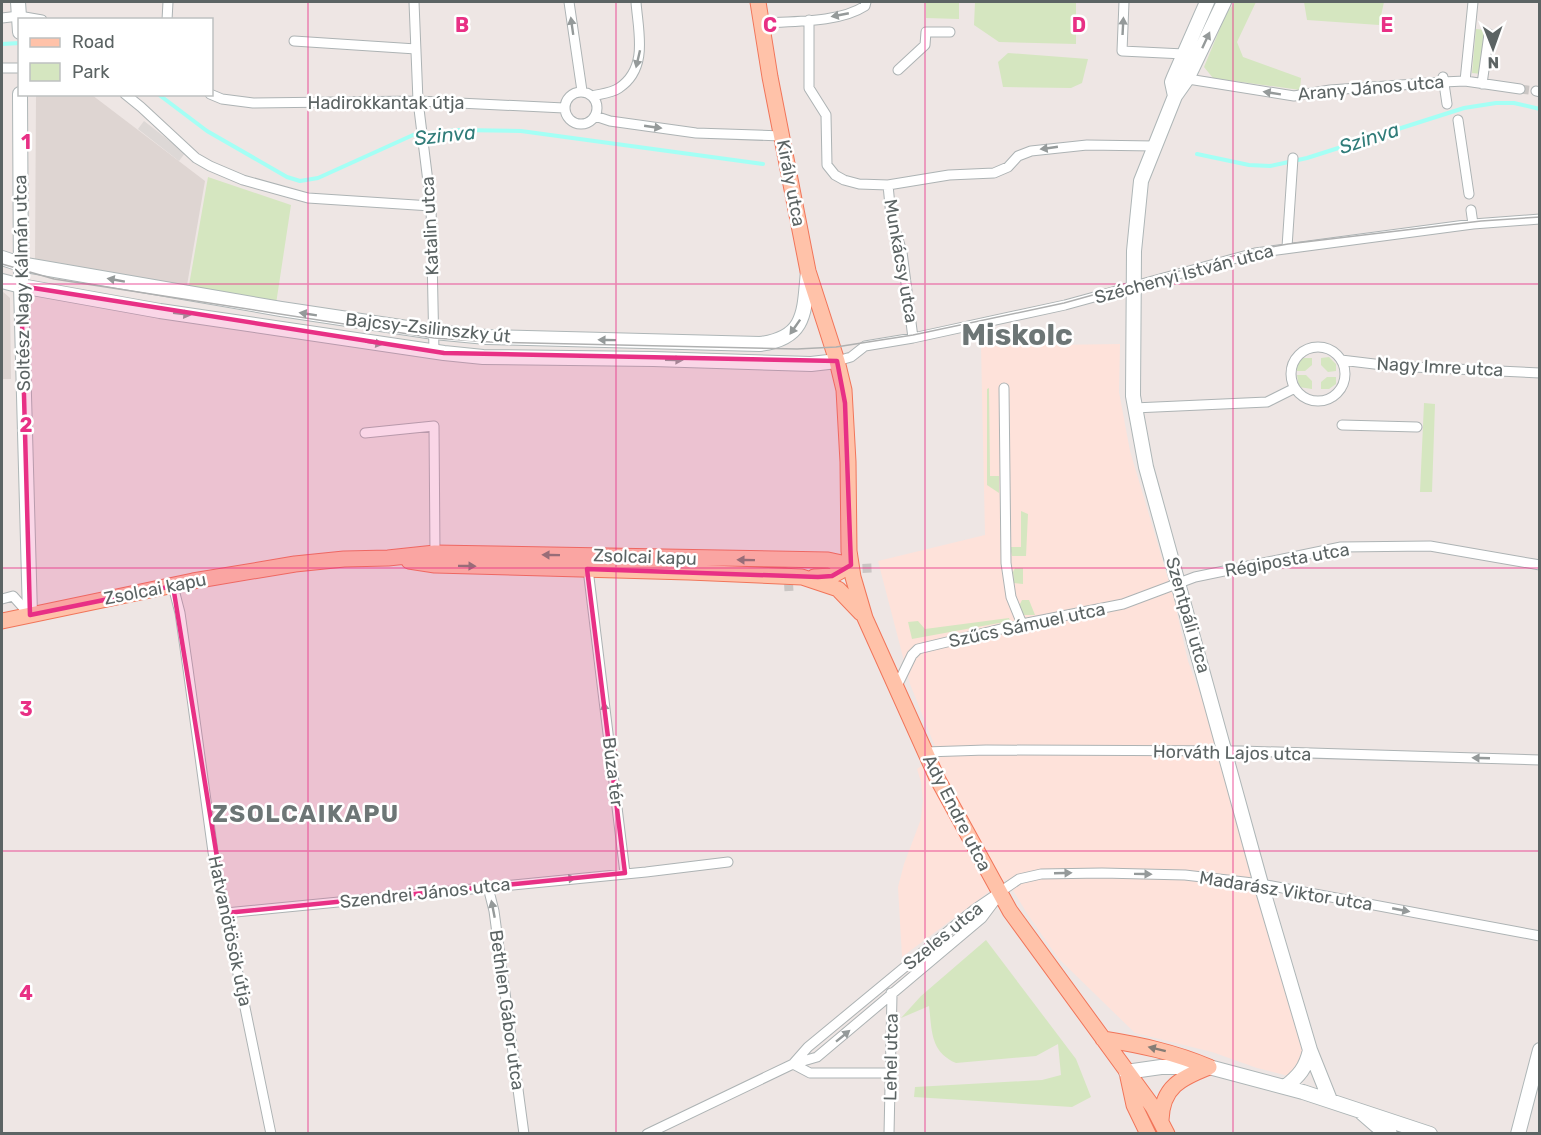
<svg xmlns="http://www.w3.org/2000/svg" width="1541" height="1135" font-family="Rubik,sans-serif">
	<rect width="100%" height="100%" fill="#eee6e4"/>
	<path fill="#fee2da" d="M1120,344L1119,392L1130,451L1173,595L1188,661L1220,747L1310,1065L1288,1076L1257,1068L1212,1052L1135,1033L1058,958L1028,915L1006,879L902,957L898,887L904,864L921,819L923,800L921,782L917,769L938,754L910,684L878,561L985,535L981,346Z"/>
	<path fill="#ddd8d6" d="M144,121L185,153L179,161L138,129Z"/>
	<path fill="#ded5d2" d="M36,95H92L205,181L186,291L35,263Z
		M2,291L10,298L11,379H2Z"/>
	<path fill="#d5e6c0" d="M926,2H959V19L926,18Z
		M975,2H1076V44L999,42L974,25Z
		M1235,2H1256L1237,42L1243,57L1301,78L1300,90L1213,78L1204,67L1226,14Z
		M1304,2H1384L1379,25L1307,20Z
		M1476,29L1486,30L1482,74L1472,73Z
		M1008,53L1088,59L1082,83L1071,88L1003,87L998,62Z
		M208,177L291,205L276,304L188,291Z
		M1329,357L1336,364V371L1328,372L1321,365V358Z
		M1304,358H1312V365L1305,371H1297C1297,364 1297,360 1304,358Z
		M1297,375H1306L1312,381V389L1299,387Z
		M1327,377H1336V384L1329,389H1321V382Z
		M989,388L990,476H999V493L987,485V389Z
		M1424,403L1435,404L1432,492H1420Z
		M1021,511L1028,514L1026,556H1012L1010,547H1021Z
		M1015,568H1023V584L1014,583L1013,572Z
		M1022,600H1029L1035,615H1023L1019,606Z
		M1009,618L1010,621L912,639L908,622L918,621L925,629Z
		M986,940L1076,1059L1091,1097L1072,1107L914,1097L915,1087L1042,1080L1061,1075L1058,1044L1036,1056L956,1063C930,1052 932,1030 929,1006L901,1018L921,996Z"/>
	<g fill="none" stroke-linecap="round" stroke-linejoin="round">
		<path stroke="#a4fff5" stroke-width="4" d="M2,44L20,43
			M158,94L207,131L287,177L300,181L318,178L413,135L458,130L521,131L763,164
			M1197,154L1249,165L1270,166L1307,158L1464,108L1496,103H1514L1540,109"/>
		<path stroke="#cac6c4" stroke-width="9" stroke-dasharray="9 4.5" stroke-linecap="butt" d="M1520,89L1536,91
			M787,557L789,591
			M849,569L873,568"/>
		<defs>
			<path id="street" d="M414,2L418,101L431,206L434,352
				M569,2L582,91
				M1124,2L1122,51L1184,54V57
				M2,18L19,16L42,20
				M167,20L168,2
				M809,20V88L826,115L827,165L835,175L844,180L859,184L888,185L949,175L994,173L1008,167L1018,156L1031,151L1087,145L1154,146
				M762,23C793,21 839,23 865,6L866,2
				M294,41L416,49
				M2,68H20
				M898,70L925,45L926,32H950
				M1443,77L1447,104
				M1182,78L1294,96L1330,90L1443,82L1465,81L1520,89
				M1465,81L1473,2
				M1482,84L1489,34
				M1536,91L1540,92
				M565 108a16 16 0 1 1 32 0a16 16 0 1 1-32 0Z
				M125,94L141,107L196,158L210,166L243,180L308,198L431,206
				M210,94L222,99L253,103L418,101L564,108
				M592,96C600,94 612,93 619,88C649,68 638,31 636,2
				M595,116L610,121L696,133L782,136
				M1458,120L1469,194
				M888,185L891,216L902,252L913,338
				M1471,210L1473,224
				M1287,247L1293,158
				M1291 374a27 27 0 1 1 54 0a27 27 0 1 1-54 0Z
				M1341,360L1391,366L1540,373
				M837,361L851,357L865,346L913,338L1065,305L1255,253L1473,224L1540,219
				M1004,388L1006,563L1011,597L1022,624
				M1134,408L1267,402L1295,388
				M1342,425L1417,427
				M365,433L434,426L435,553
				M588,569L625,873
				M173,586L180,613L188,669L213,852L271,1134
				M2,599L13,596L30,615
				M896,688L912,655L918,649L1022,624L1123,604L1195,577L1341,547L1430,546L1540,565
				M925,752L986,750L1241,751L1540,760
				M488,887L494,911L524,1134
				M226,913L646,872L728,862
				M793,1064L808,1047L975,909L1019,879L1041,874L1102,873L1185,875L1261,884L1540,936
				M793,1064L810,1073H890
				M647,1134L793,1064L817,1057L982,918L997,898
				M889,1134L892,995L891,993"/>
			<path id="secondary" d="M18,2L20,32
				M1224,2L1187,79L1175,96L1141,181L1134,251L1133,396L1146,467L1261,884L1310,1050L1330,1100
				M20,94L21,286L30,615
				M1175,96L1172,82L1174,77L1207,2
				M2,258L20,264L281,309L434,332L486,337L760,344C807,338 804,311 808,271
				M2,281L21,286L160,311L444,353L483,357L653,359L811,364L837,361
				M1126,1072L1161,1067H1209L1303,1092L1430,1134
				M1285,1087C1299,1076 1306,1068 1310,1050
				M1362,1113L1377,1126L1390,1134
				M1518,1134L1540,1050"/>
			<path id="primary" d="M758,2L770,77L808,271L837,361L844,390L848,462L849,551L853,577L865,618L937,778L1010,911L1153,1107L1167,1134
				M409,561L435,565L689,572L802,577L838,589L861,613
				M814,577L832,576L851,565
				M2,621L193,581L295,564L344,559L388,558L435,553L828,560L851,565
				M1103,1039C1140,1045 1174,1052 1209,1067
				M1128,1077L1134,1105L1148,1134
				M1161,1120C1162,1087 1181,1078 1209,1067"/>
		</defs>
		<use href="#street" stroke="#adb3b4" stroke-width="11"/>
		<use href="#secondary" stroke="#aeb6b7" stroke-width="16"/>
		<use href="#primary" stroke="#f1755a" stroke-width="17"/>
		<use href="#street" stroke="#fff" stroke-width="9"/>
		<use href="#secondary" stroke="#fff" stroke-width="14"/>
		<use href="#primary" stroke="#ffc2a9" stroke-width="15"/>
		<path stroke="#afb0b0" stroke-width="1.5" d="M2,264L54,279L434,338L490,342L797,349L836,347L913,335L1064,303L1255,250L1288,244L1481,221L1540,217"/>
	</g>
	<defs><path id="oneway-solid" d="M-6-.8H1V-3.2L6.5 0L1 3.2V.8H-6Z" transform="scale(1.5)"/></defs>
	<g fill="#959a9a">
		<use href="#oneway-solid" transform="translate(840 15) rotate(169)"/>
		<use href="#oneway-solid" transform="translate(572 26) rotate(-98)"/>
		<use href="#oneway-solid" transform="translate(1123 26) rotate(-87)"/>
		<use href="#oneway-solid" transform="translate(1206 40) rotate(-65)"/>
		<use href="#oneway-solid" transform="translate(638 59) rotate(103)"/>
		<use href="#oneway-solid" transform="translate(1272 93) rotate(-171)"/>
		<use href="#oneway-solid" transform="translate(653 127) rotate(8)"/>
		<use href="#oneway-solid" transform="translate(1049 148) rotate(172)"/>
		<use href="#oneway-solid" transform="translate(116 280) rotate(-170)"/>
		<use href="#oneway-solid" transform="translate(182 314) rotate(7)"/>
		<use href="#oneway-solid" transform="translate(308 314) rotate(-171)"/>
		<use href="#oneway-solid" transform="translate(795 327) rotate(125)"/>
		<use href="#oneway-solid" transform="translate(607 340) rotate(-179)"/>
		<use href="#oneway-solid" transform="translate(374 343) rotate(9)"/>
		<use href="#oneway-solid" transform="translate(674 360) rotate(2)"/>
		<use href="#oneway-solid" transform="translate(605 711) rotate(-97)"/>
		<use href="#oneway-solid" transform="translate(1481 758) rotate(-178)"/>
		<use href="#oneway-solid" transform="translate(1063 873) rotate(-2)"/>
		<use href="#oneway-solid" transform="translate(1143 874) rotate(1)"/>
		<use href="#oneway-solid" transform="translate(567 879) rotate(-6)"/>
		<use href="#oneway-solid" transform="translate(493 909) rotate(-101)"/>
		<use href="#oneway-solid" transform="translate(1401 910) rotate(11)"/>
		<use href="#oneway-solid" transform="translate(843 1036) rotate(-39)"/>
	</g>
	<g fill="#857c75">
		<use href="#oneway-solid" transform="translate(551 555) rotate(-179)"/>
		<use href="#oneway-solid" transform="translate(746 560) rotate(-179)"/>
		<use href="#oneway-solid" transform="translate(467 566) rotate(1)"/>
		<use href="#oneway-solid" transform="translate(1157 1049) rotate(-166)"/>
	</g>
	<path fill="#e83085" fill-opacity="0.2" stroke="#e83085" stroke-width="4.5" stroke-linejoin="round" d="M21,286L444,353L837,361L845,403L851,565L832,576L818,577L587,569L625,873L226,913L173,586L30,615Z"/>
	<path fill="none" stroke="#e83085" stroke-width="1.5" stroke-opacity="0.55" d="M308,2V1134M616,2V1134M925,2V1134M1233,2V1134M2,284H1540M2,568H1540M2,851H1540"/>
	<g text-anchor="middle" stroke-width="5" stroke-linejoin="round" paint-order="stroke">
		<g font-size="18" fill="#5c6464" stroke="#fff">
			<text transform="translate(1371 88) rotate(-5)" y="6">Arany János utca</text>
			<text x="386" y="109">Hadirokkantak útja</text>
			<text transform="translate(791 183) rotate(79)" y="6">Király utca</text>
			<text transform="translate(430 226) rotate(-93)" y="6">Katalin utca</text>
			<text transform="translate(901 261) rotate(80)" y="6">Munkácsy utca</text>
			<text transform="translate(1184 274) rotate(-15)" y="6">Széchenyi István utca</text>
			<text transform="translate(22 283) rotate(-91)" y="6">Soltész Nagy Kálmán utca</text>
			<text transform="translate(428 328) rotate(6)" y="6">Bajcsy-Zsilinszky út</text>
			<text transform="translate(1440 367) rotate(3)" y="6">Nagy Imre utca</text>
			<text transform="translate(645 557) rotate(2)" y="6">Zsolcai kapu</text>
			<text transform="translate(1287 560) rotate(-10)" y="6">Régiposta utca</text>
			<text transform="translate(155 589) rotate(-11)" y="6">Zsolcai kapu</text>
			<text transform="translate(1188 615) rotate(74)" y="6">Szentpáli utca</text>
			<text transform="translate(1027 625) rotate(-12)" y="6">Szűcs Sámuel utca</text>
			<text transform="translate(1232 753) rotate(1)" y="6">Horváth Lajos utca</text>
			<text transform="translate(613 772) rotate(83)" y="6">Búza tér</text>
			<text transform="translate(957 813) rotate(63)" y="6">Ady Endre utca</text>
			<text transform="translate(1286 891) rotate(9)" y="6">Madarász Viktor utca</text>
			<text transform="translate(425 893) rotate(-6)" y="6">Szendrei János utca</text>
			<text transform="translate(230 931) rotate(78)" y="6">Hatvanötösök útja</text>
			<text transform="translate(943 936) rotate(-39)" y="6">Szeles utca</text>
			<text transform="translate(507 1010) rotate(82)" y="6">Bethlen Gábor utca</text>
			<text transform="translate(891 1057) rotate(-89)" y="6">Lehel utca</text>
		</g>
		<g font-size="20" font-style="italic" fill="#307c79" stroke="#fff">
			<text transform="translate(445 135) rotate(-6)" y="7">Szinva</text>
			<text transform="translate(1369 138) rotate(-18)" y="7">Szinva</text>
		</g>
		<g font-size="24" font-weight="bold" letter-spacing="1.5" fill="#6d7676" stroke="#fff">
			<text x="306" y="822">ZSOLCAIKAPU</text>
		</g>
		<g font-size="30" font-weight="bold" fill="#6d7676" stroke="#fff">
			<text x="1017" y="345">Miskolc</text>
		</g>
	</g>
	<g font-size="20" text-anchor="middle" font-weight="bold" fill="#e83085" stroke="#fff" stroke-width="5" stroke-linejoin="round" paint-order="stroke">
		<text x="462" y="32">B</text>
		<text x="770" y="32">C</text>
		<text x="1079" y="32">D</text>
		<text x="1387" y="32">E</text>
		<text x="26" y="149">1</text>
		<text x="26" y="432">2</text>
		<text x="26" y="716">3</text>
		<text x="26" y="1000">4</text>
	</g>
	<rect width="1541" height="1135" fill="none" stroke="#5c6464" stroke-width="6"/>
	<rect x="18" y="18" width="195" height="78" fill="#ffffff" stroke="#bec1c1" stroke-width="1.5"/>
	<rect x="30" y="38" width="30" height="9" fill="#ffc2a9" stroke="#bec1c1" stroke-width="1.5"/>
	<text x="72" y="48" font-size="18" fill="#5c6464">Road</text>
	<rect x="30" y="63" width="30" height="18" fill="#d5e6c0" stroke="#bec1c1" stroke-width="1.5"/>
	<text x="72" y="78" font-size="18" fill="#5c6464">Park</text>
	<g transform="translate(1493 48) rotate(179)" stroke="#ffffff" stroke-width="4.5" paint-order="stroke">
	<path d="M0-4.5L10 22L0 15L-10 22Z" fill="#5c6464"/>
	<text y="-9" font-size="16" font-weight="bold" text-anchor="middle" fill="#5c6464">N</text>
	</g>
</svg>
